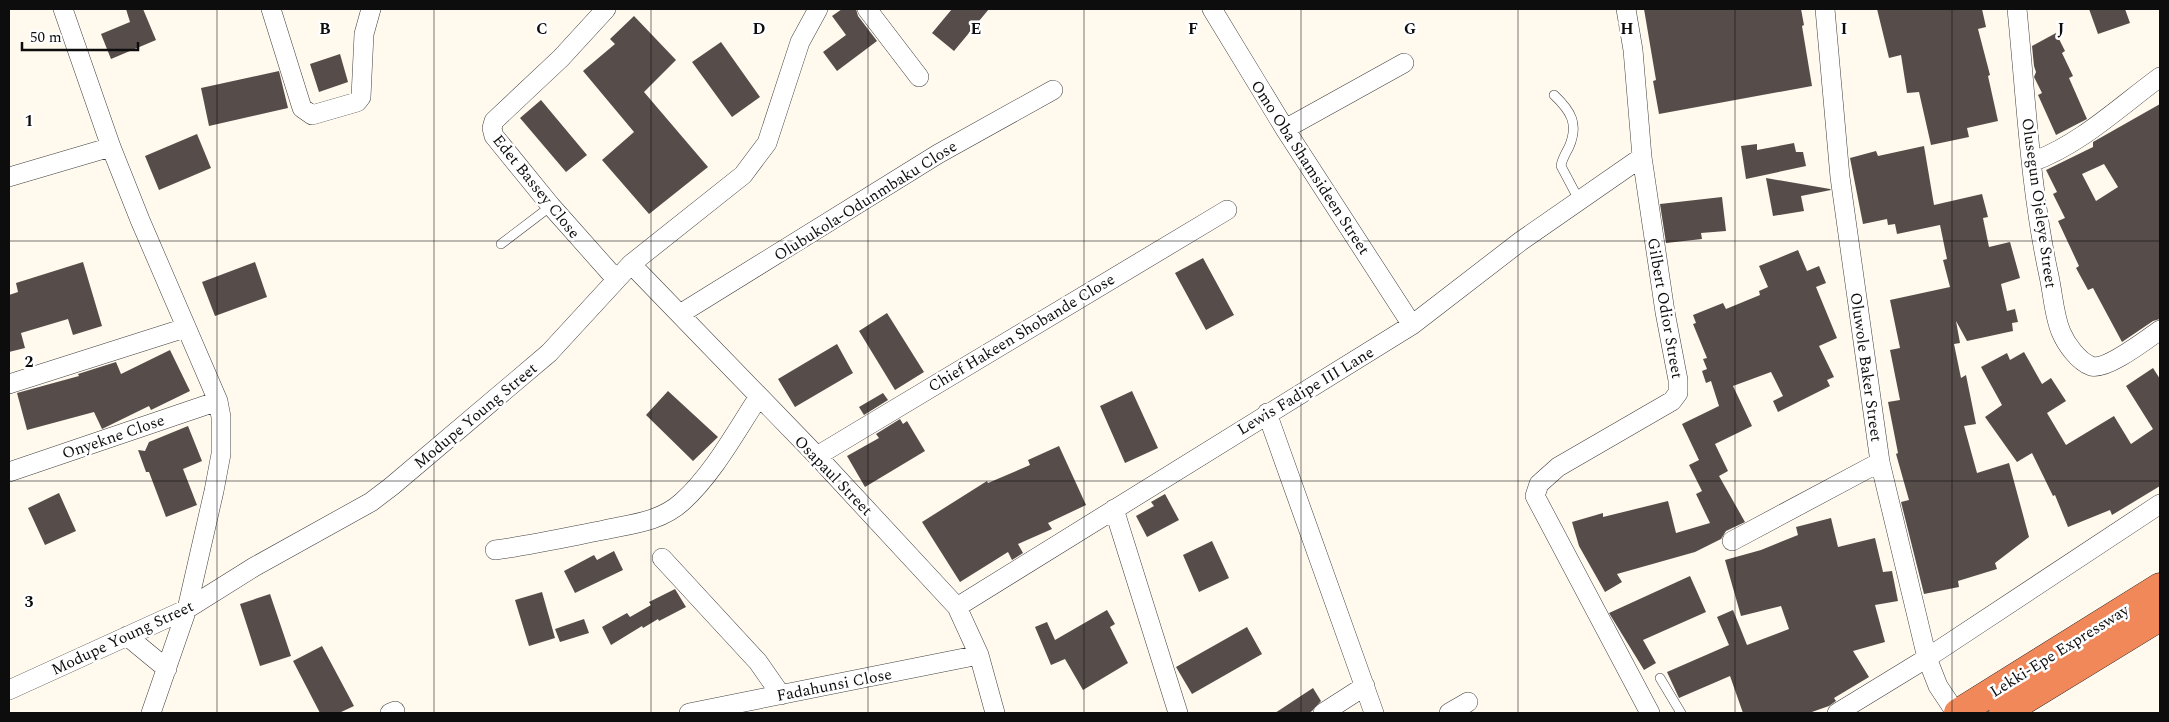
<svg xmlns="http://www.w3.org/2000/svg" width="2169" height="722" font-family="Spectral,serif">
	<rect width="100%" height="100%" fill="#fff9ee"/>
	<path fill="#564d4a" fill-rule="evenodd" d="M126,9H143L156,40L111,59L101,34L130,22Z
		M842,9H856L858,16L877,41L837,71L823,52L846,35L832,16Z
		M952,9H989L954,51L932,33Z
		M1644,9H1801L1804,25L1802,26L1812,86L1659,114L1653,81L1656,80Z
		M1877,9H1982L1986,27L1978,29L1990,75L1988,76L1998,121L1967,128L1969,137L1931,145L1919,92L1907,93L1901,55L1889,58Z
		M2089,9H2125L2130,23L2098,34Z
		M634,16L676,60L644,92L708,167L649,214L602,160L634,132L583,71L615,44L610,39Z
		M2056,33L2065,51L2062,53L2073,76L2069,78L2087,119L2056,135L2038,95L2042,93L2034,77L2036,72L2034,66L2032,46Z
		M721,42L760,97L732,117L692,62Z
		M340,54L348,82L319,92L310,64Z
		M279,71L288,108L209,126L201,88Z
		M541,100L587,155L566,172L520,118Z
		M2160,104V319L2153,321L2122,342L2093,288L2088,290L2076,268L2079,266L2058,221L2065,218L2053,194L2057,192L2046,170L2093,147V142ZM2104,164L2118,187L2096,201L2082,174Z
		M197,134L211,168L159,190L145,156Z
		M1794,143L1796,152H1803L1806,166L1746,179L1741,146L1757,144V150Z
		M1924,146L1934,205L1982,194L1988,217L1983,218L1989,247L2010,242L2020,278L2001,284L2007,311L2015,309L2018,322L2012,323L2013,331L1967,341L1956,321L1960,343L1954,344L1961,378L1966,375L1976,424L1964,426L1977,473L2009,463L2029,537L1995,563L1997,569L1958,581L1959,587L1924,594L1901,502L1909,500L1896,454L1898,453L1888,402L1900,400L1890,350L1900,348L1890,300L1950,287L1943,260L1947,259L1940,225L1897,234L1895,224L1888,225L1887,219L1863,224L1850,158L1876,151L1878,156Z
		M1766,178L1830,189L1831,190L1801,196L1804,211L1773,216Z
		M1722,197L1726,231L1701,233L1702,239L1666,243L1660,204Z
		M1798,250L1807,271L1819,266L1826,283L1816,287L1837,338L1819,346L1834,377L1827,380L1830,386L1778,412L1773,401L1783,396L1771,372L1733,386L1752,426L1715,444L1728,471L1719,476L1745,522L1726,531L1721,539L1695,552L1617,574L1622,582L1605,592L1579,546L1572,522L1603,513V517L1668,501L1676,533L1710,523L1696,494L1702,491L1689,465L1699,460L1682,424L1719,406L1711,381L1706,383L1702,371L1707,369L1703,359L1707,358L1693,324L1696,323L1693,315L1723,303L1726,309L1760,295L1759,291L1768,287L1759,266Z
		M1203,258L1234,315L1206,330L1175,273Z
		M83,262L102,326L73,335L68,319L21,333L25,348L9,352V295L18,292L16,283Z
		M255,262L267,297L215,316L202,282Z
		M887,313L924,372L895,390L859,331Z
		M837,344L853,373L795,407L778,379Z
		M170,350L190,391L151,410L149,406L102,429L94,412L27,430L17,393L79,376L78,374L116,362L121,374Z
		M2024,352L2042,384L2051,378L2066,401L2047,413L2066,445L2114,416L2131,444L2153,429L2126,386L2153,368L2160,379V486L2112,515L2110,510L2068,527L2055,495L2053,496L2032,453L2017,462L1985,417L2002,405L1981,367L2007,353L2010,360Z
		M668,391L718,437L693,461L646,415Z
		M1132,391L1158,448L1125,463L1100,406Z
		M883,393L888,400L864,415L859,407Z
		M900,419L903,424L907,421L925,451L865,487L847,456L879,438L876,434Z
		M188,426L202,461L183,469L197,505L166,517L149,472H146L138,450L145,451L149,442Z
		M1059,446L1086,505L1048,523L1052,529L1018,544L1023,553L1012,560L1008,552L960,582L922,522L987,481L988,483L1030,465L1028,460Z
		M59,493L76,531L45,545L28,508Z
		M1165,494L1179,520L1147,537L1136,516L1154,506L1151,502Z
		M1831,518L1838,547L1875,538L1883,572L1892,571L1898,601L1875,605L1885,642L1853,651L1869,677L1834,698L1836,701L1829,706L1809,713H1743L1730,676L1679,698L1667,672L1729,645L1717,617L1733,610L1747,645L1789,629L1781,606L1741,616L1725,560L1761,550L1798,535L1796,527Z
		M1212,541L1229,578L1199,592L1183,555Z
		M614,551L623,570L575,593L564,571L594,555L597,560Z
		M1690,576L1706,612L1643,640L1656,663L1644,670L1609,613Z
		M675,589L686,607L659,621L658,619L643,628L642,626L611,645L602,627L627,613L630,617L651,605L649,602Z
		M542,592L555,638L529,646L515,600Z
		M270,594L291,656L260,666L240,604Z
		M1107,610L1115,624L1110,627L1128,663L1083,690L1065,659L1051,665L1035,627L1047,622L1055,640Z
		M584,619L589,633L560,642L555,629Z
		M1247,627L1262,654L1192,694L1176,667Z
		M322,646L354,706L339,713H320L293,661Z
		M1313,688L1321,701L1312,711L1309,713H1275Z"/>
	<g fill="none" stroke-linecap="round" stroke-linejoin="round">
		<defs>
			<path id="lane" d="M1554,95C1571,111 1579,124 1569,147C1566,153 1562,159 1561,166L1579,200
				M501,244L551,206
				M1660,678L1681,713"/>
			<path id="street" d="M63,9L111,147L140,220L218,401L221,417V454L214,491L187,609L151,713
				M271,9L302,108L312,115L357,102L361,97L364,34L371,9
				M606,9L561,58L494,121L492,128L494,136L551,206L615,278
				M867,9L919,77
				M1212,9L1285,129L1412,325
				M1626,9L1633,50L1642,157L1665,312L1678,380V393L1672,401L1558,467L1539,484L1535,496L1650,713
				M1825,9L1840,177L1880,462L1927,658L1938,686L1956,713
				M2017,9C2026,98 2030,189 2049,276C2053,294 2054,316 2061,332C2066,344 2078,361 2091,366C2106,371 2147,339 2160,330
				M1285,129L1404,63
				M2032,162C2081,144 2119,107 2160,77
				M9,177L111,147
				M631,264L817,456L957,607L979,655L995,713
				M680,314L938,154L1053,90
				M9,384L185,328
				M1267,413L1374,713
				M817,456L1227,210
				M9,472L218,401
				M1114,509L1178,713
				M1732,541L1880,462
				M495,550C532,545 568,537 604,530C631,524 660,522 682,502C713,474 735,433 758,398
				M662,558L758,662L781,695
				M957,607L1412,325L1521,241L1642,157
				M127,636L167,669
				M9,690L187,609L254,567L371,502L392,486L549,353L631,264L743,175L767,143L800,42L818,9
				M390,713L395,711
				M689,713L979,655
				M1323,713L1365,686
				M1449,713L1468,702
				M1837,713L1927,658L2160,504"/>
			<path id="highway" d="M1958,713L2160,587
				M2003,713L2160,617"/>
		</defs>
		<use href="#lane" stroke="#404040" stroke-width="10"/>
		<use href="#street" stroke="#404040" stroke-width="20"/>
		<use href="#highway" stroke="#1e1e1e" stroke-width="29"/>
		<use href="#lane" stroke="#fff" stroke-width="9"/>
		<use href="#street" stroke="#fff" stroke-width="19"/>
		<use href="#highway" stroke="#f1885a" stroke-width="28"/>
	</g>
	<path fill="none" stroke="#0d0d0d" stroke-width="1" stroke-opacity="0.55" d="M217,9V713M434,9V713M651,9V713M868,9V713M1084,9V713M1301,9V713M1518,9V713M1735,9V713M1952,9V713M9,241H2160M9,481H2160"/>
	<g text-anchor="middle" stroke-width="5" stroke-linejoin="round" paint-order="stroke">
		<g font-size="16" fill="#0d0d0d" stroke="#fff">
			<text transform="translate(1311 167) rotate(57)" y="6">Omo Oba Shamsideen Street</text>
			<text transform="translate(537 186) rotate(51)" y="6">Edet Bassey Close</text>
			<text transform="translate(865 200) rotate(-32)" y="6">Olubukola-Odunmbaku Close</text>
			<text transform="translate(2040 203) rotate(82)" y="6">Olusegun Ojeleye Street</text>
			<text transform="translate(1666 308) rotate(80)" y="6">Gilbert Odior Street</text>
			<text transform="translate(1021 332) rotate(-31)" y="6">Chief Hakeen Shobande Close</text>
			<text transform="translate(1867 367) rotate(82)" y="6">Oluwole Baker Street</text>
			<text transform="translate(1305 390) rotate(-31)" y="6">Lewis Fadipe III Lane</text>
			<text transform="translate(475 415) rotate(-40)" y="6">Modupe Young Street</text>
			<text transform="translate(113 436) rotate(-19)" y="6">Onyekne Close</text>
			<text transform="translate(834 475) rotate(46)" y="6">Osapaul Street</text>
			<text transform="translate(122 637) rotate(-25)" y="6">Modupe Young Street</text>
			<text transform="translate(2059 650) rotate(-32)" y="6">Lekki-Epe Expressway</text>
			<text transform="translate(834 684) rotate(-11)" y="6">Fadahunsi Close</text>
		</g>
	</g>
	<g font-size="16" text-anchor="middle" font-weight="bold" fill="#0d0d0d" stroke="#fff" stroke-width="5" stroke-linejoin="round" paint-order="stroke">
		<text x="325" y="34">B</text>
		<text x="542" y="34">C</text>
		<text x="759" y="34">D</text>
		<text x="976" y="34">E</text>
		<text x="1193" y="34">F</text>
		<text x="1410" y="34">G</text>
		<text x="1627" y="34">H</text>
		<text x="1844" y="34">I</text>
		<text x="2061" y="34">J</text>
		<text x="29" y="126">1</text>
		<text x="29" y="367">2</text>
		<text x="29" y="607">3</text>
	</g>
	<rect width="2169" height="722" fill="none" stroke="#0d0d0d" stroke-width="20"/>
	<path d="M22 42v8h116v-8" fill="none" stroke="#0d0d0d" stroke-width="2.5"/>
	<text x="30" y="42" font-size="15" fill="#0d0d0d" stroke="#ffffff" stroke-width="4" paint-order="stroke">50 m</text>
</svg>
